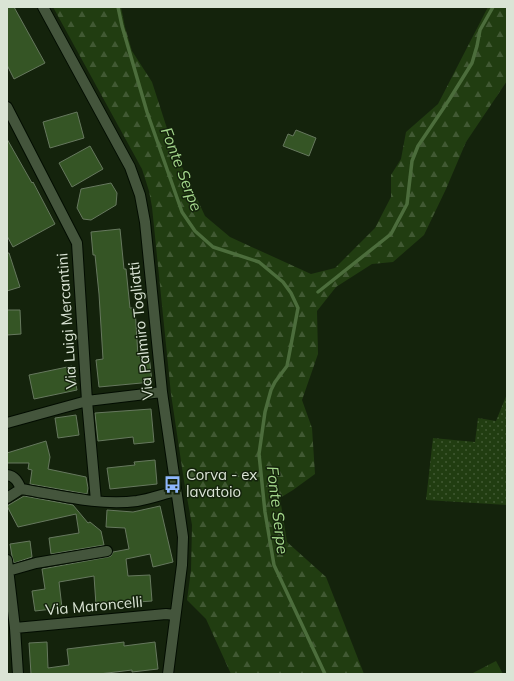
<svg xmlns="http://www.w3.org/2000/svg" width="514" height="681" font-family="Mulish,sans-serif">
	<defs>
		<pattern id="grass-tufts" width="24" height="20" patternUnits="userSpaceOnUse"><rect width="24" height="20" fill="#213d11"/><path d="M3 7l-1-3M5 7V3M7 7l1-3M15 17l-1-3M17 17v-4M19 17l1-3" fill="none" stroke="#415933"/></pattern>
		<pattern id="forest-firs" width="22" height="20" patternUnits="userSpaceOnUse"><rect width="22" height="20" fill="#213d11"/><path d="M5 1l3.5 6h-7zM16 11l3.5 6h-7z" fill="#415933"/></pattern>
		<pattern id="garden-dots" width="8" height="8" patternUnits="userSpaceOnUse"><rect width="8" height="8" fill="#213d11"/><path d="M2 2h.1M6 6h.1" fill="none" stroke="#415933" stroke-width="1.8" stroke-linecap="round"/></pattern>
	</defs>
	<rect width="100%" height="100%" fill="#14230c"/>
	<path fill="url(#grass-tufts)" d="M496,661L503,674H471Z"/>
	<path fill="url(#forest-firs)" d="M53,7H121L125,27L132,51L152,82L173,147L205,216L230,237L311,274L335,268L375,228L391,197V175L401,159L406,132L438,104L488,7H507V81L466,142L446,189L424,235L393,262L372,264L336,287L317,311L318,354L302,400L312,428L315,474L293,490L280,498L287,542L326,577L364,674H231L206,619L187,600L191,570L192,525L184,481L171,394L152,207L149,191L142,169Z"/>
	<path fill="url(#garden-dots)" d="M507,394V505L426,500L433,438L475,442L478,418L496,421Z"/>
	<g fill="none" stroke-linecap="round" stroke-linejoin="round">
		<path stroke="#4c6d3c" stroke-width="3.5" d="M118,7L122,26L147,112L182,212L195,231L213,247L259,262L283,282L291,293L298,308L287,366L275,382L271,390L265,412L259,454L265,512L274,565L325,674
			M318,292L391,234L407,204L412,161L418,146L449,100L472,63L477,46L480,30L493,7"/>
	</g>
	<path fill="#355525" stroke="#66785e" d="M7,7H14L45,63L14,79L7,65Z
		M77,112L84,138L50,148L43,122Z
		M296,130L316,138L309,156L283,146L288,134L293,136Z
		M7,139L32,183L33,182L55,224L13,247L7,236Z
		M90,146L103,169L72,187L59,163Z
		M111,183L117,193L116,205L91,220L83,219L77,208L81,189Z
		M120,229L124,269H126L130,308H135L138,356L149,355L152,382L99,387L96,360L103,359L99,294L95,255H93L91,232Z
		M7,253H9L20,287L7,291Z
		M7,310H20L21,334L7,335Z
		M72,366L77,390L34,399L29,375Z
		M151,409L154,442L134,444L133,437L98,441L95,413Z
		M76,415L79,435L58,438L55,418Z
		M46,441L50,457L48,469L86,477L88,488L87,494L30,484L32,470L28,469L29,463H7V453Z
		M155,460L157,484L110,489L107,468L135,465L134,462Z
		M24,496L73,505L88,523L90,522L101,531L104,545L51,554L49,538L79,533L76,514L18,527L7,506Z
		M160,506L173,562L153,567L150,554L126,559L128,576L150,575L152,601L96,605L94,576L59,582L62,608L35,611L32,591L45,589L42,569L108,557L111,556L113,552L129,549L125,528L106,527L107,510L133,512Z
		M30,541L32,557L14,563L12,556L10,544Z
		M47,642L48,668L69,665L67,649L124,642V646L155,642L158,669L132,672V670L99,674H31L29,643Z"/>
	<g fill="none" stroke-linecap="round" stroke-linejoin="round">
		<defs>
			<path id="minor" d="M43,7L130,167L140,195L145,222L162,392L183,537L182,565L168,674
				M7,107L77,243L87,401L96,501
				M7,423L87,401L162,392
				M7,475C15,476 18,482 21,489
				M21,489C59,495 98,506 137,501C150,499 163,494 176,491
				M7,498L21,489
				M7,560L15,628L18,674
				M8,571L36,563L107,551
				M15,628L166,614L175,615"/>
		</defs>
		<use href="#minor" stroke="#020c00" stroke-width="12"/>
		<use href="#minor" stroke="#44553c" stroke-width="10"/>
	</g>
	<defs>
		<symbol id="bus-bare" viewBox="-9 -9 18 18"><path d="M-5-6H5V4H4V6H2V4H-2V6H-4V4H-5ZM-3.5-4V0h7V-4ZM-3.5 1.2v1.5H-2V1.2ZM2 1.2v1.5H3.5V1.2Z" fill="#8fb8fd" stroke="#14230c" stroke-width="2.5" paint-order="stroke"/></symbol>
	</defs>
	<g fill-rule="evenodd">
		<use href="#bus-bare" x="160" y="472" width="25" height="25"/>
	</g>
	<g text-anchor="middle" stroke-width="3" stroke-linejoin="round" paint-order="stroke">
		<g font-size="15" fill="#dae4d5" stroke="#14230c">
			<text transform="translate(67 321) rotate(-94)" y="5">Via Luigi Mercantini</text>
			<text transform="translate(141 331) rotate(-96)" y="5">Via Palmiro Togliatti</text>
			<text transform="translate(94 606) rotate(-5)" y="5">Via Maroncelli</text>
		</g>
		<g font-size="15" fill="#dae4d5" stroke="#14230c" text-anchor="start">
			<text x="186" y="480">Corva - ex<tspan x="186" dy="17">lavatoio</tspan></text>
		</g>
		<g font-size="16" font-style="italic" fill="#a4d78c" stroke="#14230c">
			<text transform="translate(182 169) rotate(69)" y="6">Fonte Serpe</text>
			<text transform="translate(278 510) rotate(83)" y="6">Fonte Serpe</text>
		</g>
	</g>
	<rect width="514" height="681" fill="none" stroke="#dae4d5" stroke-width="16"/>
</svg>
